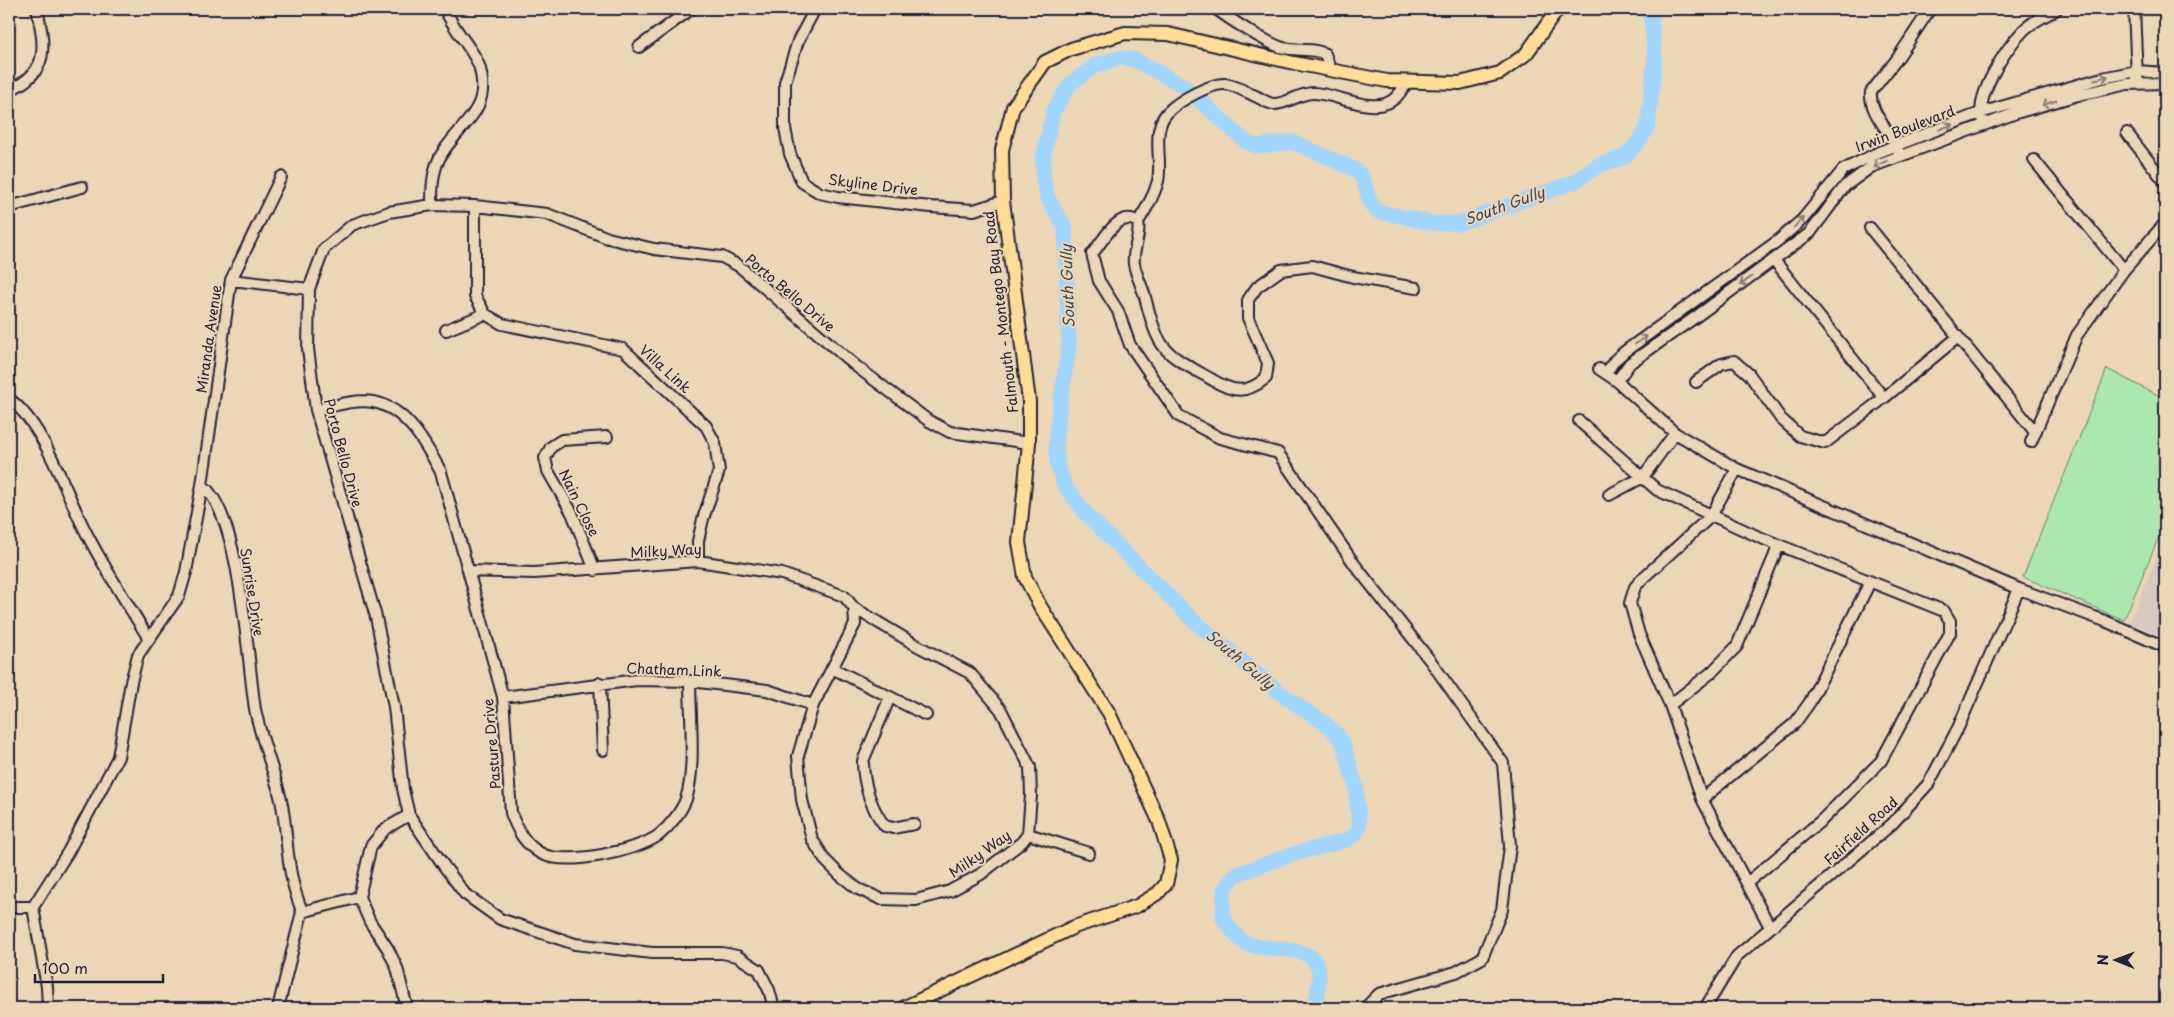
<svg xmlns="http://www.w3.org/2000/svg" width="2174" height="1017" font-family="'Playpen Sans',sans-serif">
	<rect width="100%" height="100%" fill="#ebd6b5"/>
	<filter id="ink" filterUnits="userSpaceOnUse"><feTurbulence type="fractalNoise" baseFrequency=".02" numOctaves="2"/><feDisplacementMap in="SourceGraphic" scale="10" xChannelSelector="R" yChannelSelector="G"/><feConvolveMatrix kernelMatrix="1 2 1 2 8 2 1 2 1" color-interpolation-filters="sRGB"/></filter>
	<g filter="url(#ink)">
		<path fill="#d8cac2" d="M2165,537V638L2129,623Z"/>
		<path fill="#ace8ae" stroke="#678574" d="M2107,369L2165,399V522L2124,620L2023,577Z"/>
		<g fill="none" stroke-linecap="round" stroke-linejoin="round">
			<path stroke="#a0d6ff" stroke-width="15" d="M1313,1008C1318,999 1319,988 1319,978C1322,940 1269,953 1247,944C1237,939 1230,927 1223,918L1224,890L1235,875L1290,855L1347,840L1355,835L1359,828L1356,787L1344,746L1337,734L1326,724L1280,693L1193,620L1087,515L1065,486L1058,468L1056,450L1058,419L1069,346L1065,227L1047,197L1043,176V158L1053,112L1070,84L1096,65L1120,58L1133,59L1184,86L1246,142L1257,146L1293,142L1354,169C1369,178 1364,201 1377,211L1431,223H1460L1574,182L1599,165L1624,157L1640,140L1648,126L1655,57L1650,9"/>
			<defs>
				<path id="minor" d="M815,9L798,41L785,82V128L790,154L802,182L820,193L838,197L931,207L974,210L1003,201
					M1216,9C1231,20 1262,40 1280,47C1295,52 1312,47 1325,54L1331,71
					M2134,9L2137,78
					M639,47L691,9
					M9,90C50,73 45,46 37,9
					M1983,119C1974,97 2006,49 2021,33C2030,22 2045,16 2057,9
					M2127,133L2165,182
					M1898,150C1889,129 1869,113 1871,92L1897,59L1930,9
					M2034,160L2124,270
					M432,205C432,189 432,174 439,159C455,126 492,114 480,69C476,52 453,30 445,9
					M475,206V296L485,314L502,324L623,349L706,426L715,443L719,471L703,519L698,541V561
					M9,207L82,187
					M1138,222C1146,209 1154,196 1158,181C1163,158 1149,127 1171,109C1181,100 1211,83 1225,84C1234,85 1245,91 1253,95C1259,97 1268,104 1274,104C1287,104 1300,93 1313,93C1336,93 1374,116 1394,99C1399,95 1404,87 1408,82
					M1870,228L2035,432
					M1774,260L1884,398
					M231,280L309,289
					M446,330L485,314
					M1599,369L1617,381L1675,433L1737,469L2019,589L2105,621L2165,647
					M1606,373L1615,360L1624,352L1779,240L1803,219L1843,170L1879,152L1980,113L2102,78L2137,71L2165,73
					M1617,381L1630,363L1697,316L1810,233L1845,186L1871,167L2016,113L2078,95L2127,84L2165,83
					M1696,382L1721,364L1734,361L1749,374L1781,419L1800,436L1825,443L1884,398L1958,337
					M9,399C46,425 67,499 90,540C108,574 129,606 149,639
					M316,410C334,406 354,399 373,402C407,408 426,445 441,472L503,697L511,813C517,830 525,845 542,854C567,866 638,851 659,835C670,826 681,812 686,799C696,770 690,714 690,681
					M1579,421L1657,490L1759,537L1944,611L1950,621V633L1881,761L1823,819L1747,883
					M2031,442L2077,335L2124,270L2165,223
					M1737,469L1711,516L1644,577L1635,587L1630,603L1639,634L1670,705L1702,799L1770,927
					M202,485C241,514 247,659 255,709C261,740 274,770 281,800C287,827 286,856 293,883C295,893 299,902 302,912
					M1609,495L1643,477L1675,433
					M595,570L572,513L548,471L545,458L551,447L562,440L607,437
					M469,571L534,573L698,561L782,574L844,596L854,608L855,624L813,705L798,756L802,800L812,839L825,860L840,875L858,889L881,899L916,900L950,891L981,874L1022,842L1028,834L1031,795L1030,767L1001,710L970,673L916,645L854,608
					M832,668L926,715
					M600,683L603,750
					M503,697L637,680L690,681L767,690L813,705
					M890,697L863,761C863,783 871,809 885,826L893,828L914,824
					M1670,705L1712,672L1737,646L1779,545
					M1702,799L1795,723L1810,702L1870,582
					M1028,834L1089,853
					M359,897L370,922L388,949L397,968L407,1008
					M359,897L371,846L385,829L409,815
					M9,907H33L68,852L118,757L131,682L138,655L179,596L186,572L202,485L231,280L281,177
					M33,907L47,987L48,1008
					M302,912L359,897
					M278,1008L302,912
					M774,1008L769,990L759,970L737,956L722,953H652L575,944L500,919L465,894L444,866L409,815L403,789L394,707L376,617L316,410L308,349L309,289L324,249L352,225L389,212L432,205L475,206L547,214L608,238L654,249L722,257L739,266L857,367L929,421L950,432L1029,443
					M1365,1008L1379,994L1456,972L1482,958L1502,910L1510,846L1503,763L1432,663L1355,565L1278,453L1220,438L1179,416L1130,345L1118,311L1099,281L1092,254C1104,240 1118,209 1138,222C1141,236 1132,250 1134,264C1136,275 1142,286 1145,297C1159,352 1163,352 1211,379C1232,392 1246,395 1266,378L1268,363L1248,318V300L1257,287L1281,270L1312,266L1353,277L1416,288
					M1705,1008L1737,956L1892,824L1929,783L1958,728L2019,589"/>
				<path id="major" d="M903,1008L1074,927L1137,906L1158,893L1166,884L1171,860L1159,821L1109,713L1040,606L1025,577L1019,542L1029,443V401L1003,201L1002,150L1013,107L1045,62L1071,49L1125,33L1168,34L1294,63L1387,81L1460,83L1500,73L1526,54L1558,9"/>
			</defs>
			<use href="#minor" stroke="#22223b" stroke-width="14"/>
			<use href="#major" stroke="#22223b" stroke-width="16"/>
			<use href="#minor" stroke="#ebd6b5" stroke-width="10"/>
			<use href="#major" stroke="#ffdd96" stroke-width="12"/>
		</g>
		<defs><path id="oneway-shaft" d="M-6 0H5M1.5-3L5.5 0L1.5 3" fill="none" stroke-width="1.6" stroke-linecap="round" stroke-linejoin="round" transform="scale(1.25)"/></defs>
		<g stroke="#867c78">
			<use href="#oneway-shaft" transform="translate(2101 78) rotate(-14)"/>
			<use href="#oneway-shaft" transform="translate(2049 103) rotate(163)"/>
			<use href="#oneway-shaft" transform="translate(1946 127) rotate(-21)"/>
			<use href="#oneway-shaft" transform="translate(1880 164) rotate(155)"/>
			<use href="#oneway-shaft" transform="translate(1799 222) rotate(-46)"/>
			<use href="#oneway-shaft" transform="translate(1746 281) rotate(144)"/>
			<use href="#oneway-shaft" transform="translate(1641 340) rotate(-36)"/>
		</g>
	</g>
	<g text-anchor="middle" stroke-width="4" stroke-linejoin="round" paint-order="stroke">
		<g font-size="14" fill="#22223b" stroke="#ebd6b5">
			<text transform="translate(1905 129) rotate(-21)" y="5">Irwin Boulevard</text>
			<text transform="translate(873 185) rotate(7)" y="5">Skyline Drive</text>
			<text transform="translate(790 293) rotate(40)" y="5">Porto Bello Drive</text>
			<text transform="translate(1001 312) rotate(-97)" y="5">Falmouth - Montego Bay Road</text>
			<text transform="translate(209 339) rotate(-82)" y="5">Miranda Avenue</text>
			<text transform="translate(665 369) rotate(42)" y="5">Villa Link</text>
			<text transform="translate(343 453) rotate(75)" y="5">Porto Bello Drive</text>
			<text transform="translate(579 503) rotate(64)" y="5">Nain Close</text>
			<text transform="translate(666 551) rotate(-3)" y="5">Milky Way</text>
			<text transform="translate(252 592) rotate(81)" y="5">Sunrise Drive</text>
			<text transform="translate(674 670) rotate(2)" y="5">Chatham Link</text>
			<text transform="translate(492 744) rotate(-95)" y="5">Pasture Drive</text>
			<text transform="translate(1861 831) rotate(-42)" y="5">Fairfield Road</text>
			<text transform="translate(980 854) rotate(-35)" y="5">Milky Way</text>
		</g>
		<g font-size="15" font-style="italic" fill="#3b4662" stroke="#ebd6b5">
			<text transform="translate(1505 206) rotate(-20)" y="5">South Gully</text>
			<text transform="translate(1068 286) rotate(-92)" y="5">South Gully</text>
			<text transform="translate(1240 660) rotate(40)" y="5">South Gully</text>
		</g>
	</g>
	<rect width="2174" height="1017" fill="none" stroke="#ebd6b5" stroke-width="30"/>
	<rect x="15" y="15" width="2144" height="987" fill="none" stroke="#22223b" stroke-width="2" filter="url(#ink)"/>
	<g transform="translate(2116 960) rotate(271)" stroke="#ebd6b5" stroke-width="4" paint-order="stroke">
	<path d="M0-4L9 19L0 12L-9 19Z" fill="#22223b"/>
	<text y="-8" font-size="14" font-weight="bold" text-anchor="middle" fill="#22223b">N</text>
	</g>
	<path d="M35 974v8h128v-8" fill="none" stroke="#22223b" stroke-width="2.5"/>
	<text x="42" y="974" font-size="15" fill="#22223b" stroke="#ebd6b5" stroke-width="4" paint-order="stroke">100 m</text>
</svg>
